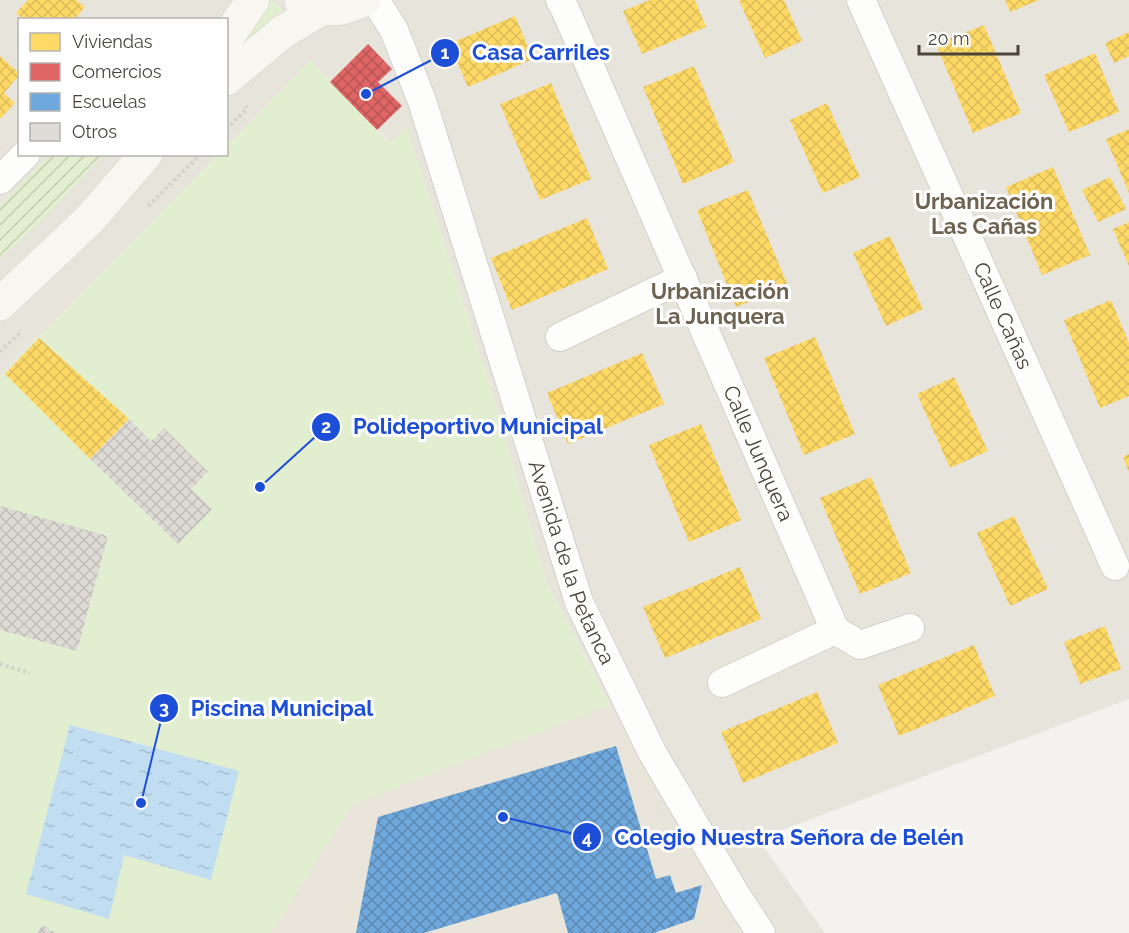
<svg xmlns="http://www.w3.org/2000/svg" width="1129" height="933" font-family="Raleway,sans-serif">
	<defs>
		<pattern id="garden-furrows" width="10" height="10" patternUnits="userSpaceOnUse" patternTransform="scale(1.5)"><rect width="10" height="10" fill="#e1eecf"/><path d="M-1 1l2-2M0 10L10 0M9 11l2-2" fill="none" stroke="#c3cdb2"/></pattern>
		<pattern id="water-ripples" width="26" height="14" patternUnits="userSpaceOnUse" patternTransform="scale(1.5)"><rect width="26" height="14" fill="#c0ddf1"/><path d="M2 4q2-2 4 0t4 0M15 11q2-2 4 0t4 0" fill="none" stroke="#a6bfcf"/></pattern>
		<pattern id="homes-cross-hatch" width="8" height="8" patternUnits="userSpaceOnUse" patternTransform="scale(1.5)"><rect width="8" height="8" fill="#ffd966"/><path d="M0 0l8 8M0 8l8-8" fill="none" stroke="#dcbb59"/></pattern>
		<pattern id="shops-cross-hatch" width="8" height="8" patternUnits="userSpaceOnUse" patternTransform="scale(1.5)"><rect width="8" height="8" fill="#e06666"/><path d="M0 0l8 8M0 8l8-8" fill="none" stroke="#b85655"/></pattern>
		<pattern id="schools-cross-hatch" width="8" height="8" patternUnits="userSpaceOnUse" patternTransform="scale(1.5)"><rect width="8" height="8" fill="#6fa8dc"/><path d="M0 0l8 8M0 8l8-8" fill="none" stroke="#5d8ab3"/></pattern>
		<pattern id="building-cross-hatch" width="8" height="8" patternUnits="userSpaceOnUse" patternTransform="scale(1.5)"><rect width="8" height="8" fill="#dedbd6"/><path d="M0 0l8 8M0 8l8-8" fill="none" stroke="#c0bdb8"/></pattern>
	</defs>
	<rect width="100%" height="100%" fill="#f4f2ee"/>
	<path fill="#e7e4dc" d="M0,0H1129V699L758,839L825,933H271L353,804L610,705L546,581L492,392L407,129L390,143L310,60L227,146L226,20H20V154L218,155L0,377Z"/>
	<path fill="#eae5da" d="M610,705L651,779L665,833L680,830L743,933H271L353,804Z"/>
	<path fill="#e1eecf" d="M262,0H272L288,14L237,55Z
		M310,60L389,143L407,128L492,392L546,581L610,705L353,804L271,933H0V377L218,155L226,154L227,146Z"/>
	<path fill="url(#garden-furrows)" d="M49,155H104L41,222L0,259V206Z"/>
	<path fill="url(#water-ripples)" d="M70,725L239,771L211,880L124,855L109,919L26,894Z"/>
	<path fill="url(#homes-cross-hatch)" d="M28,0H76L85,7L74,20H24L16,13Z
		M650,0H695L706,27L642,54L623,11Z
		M739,0H784L802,41L765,58Z
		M1005,0H1039L1010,12Z
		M515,16L533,59L468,87L449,44Z
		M984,25L1021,113L973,133L936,44Z
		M1129,32V56L1114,63L1105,43Z
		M1095,53L1119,112L1069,132L1044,75Z
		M0,56L20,74L4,93L15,103L0,119Z
		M694,66L734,162L683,184L643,87Z
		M551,83L591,179L540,200L500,104Z
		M827,103L860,177L823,193L790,120Z
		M1129,129V193L1106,139Z
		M1053,167L1090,255L1042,275L1006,187Z
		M1110,177L1126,209L1098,222L1082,190Z
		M748,190L788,286L736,307L697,210Z
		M587,218L608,269L512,310L491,258Z
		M1129,222V266L1113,229Z
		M890,236L923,309L886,326L853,253Z
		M1111,300L1129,343V396L1100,408L1064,320Z
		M815,337L855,434L804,455L764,358Z
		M39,338L129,419L90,459L5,374Z
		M642,353L664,404L568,444L547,393Z
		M954,377L988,451L950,468L917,394Z
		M701,424L741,520L689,542L649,445Z
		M1129,454V472L1123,457Z
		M871,477L911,573L860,594L820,498Z
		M1014,516L1048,589L1010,606L977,533Z
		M740,567L761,619L665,658L643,607Z
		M1105,626L1121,669L1080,684L1064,642Z
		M974,645L995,696L899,736L878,685Z
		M817,692L838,743L743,783L721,732Z"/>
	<path fill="url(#shops-cross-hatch)" d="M368,44L392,69L378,82L402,106L377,130L330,82Z"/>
	<path fill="url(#schools-cross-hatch)" d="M616,746L656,879L670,875L676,893L702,885L694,919L654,933H568L557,893L424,933H356L378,817Z"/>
	<path fill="url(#building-cross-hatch)" d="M129,419L151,441L164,428L208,472L191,489L212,509L178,544L90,459Z
		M0,506L108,536L77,651L0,630Z
		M42,925L56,933H37Z"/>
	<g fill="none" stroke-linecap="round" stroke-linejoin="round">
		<defs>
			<g id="minor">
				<path id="s1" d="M375,0L394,30L422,101L579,602L652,752L736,895L761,933"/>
				<path id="s2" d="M560,0L565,9L835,630"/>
				<path id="s3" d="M861,0L1115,566"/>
				<path d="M0,180L26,154"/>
				<path d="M560,337L683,278"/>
				<path d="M722,683L835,630L860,645L910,628"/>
			</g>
			<path id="secondary" d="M301,1C330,10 336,13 364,0
				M226,39L253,0
				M226,79L284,31L323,8
				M0,304L90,219L146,154"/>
		</defs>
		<use href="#minor" stroke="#d2d0cb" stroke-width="30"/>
		<use href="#secondary" stroke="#d3cfc5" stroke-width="34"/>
		<path stroke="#d3d2cc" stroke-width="4" stroke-dasharray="3 3" stroke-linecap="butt" d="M226,129L247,109L246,106
			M148,206L201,154
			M0,352L21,332
			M0,664L30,673"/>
		<use href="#minor" stroke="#fdfdfc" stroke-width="28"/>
		<use href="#secondary" stroke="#f7f6f1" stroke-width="33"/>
	</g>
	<g text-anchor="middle" stroke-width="6" stroke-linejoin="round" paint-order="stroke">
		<g font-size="21" fill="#4b4439" stroke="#fff">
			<text dy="7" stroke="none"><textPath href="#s3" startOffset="346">Calle Cañas</textPath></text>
			<text dy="7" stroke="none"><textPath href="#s2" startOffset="495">Calle Junquera</textPath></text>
			<text dy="7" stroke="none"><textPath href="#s1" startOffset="597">Avenida de la Petanca</textPath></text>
		</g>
		<g font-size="22" font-weight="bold" fill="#6e6250" stroke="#fff">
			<text x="984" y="209">Urbanización<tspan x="984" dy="25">Las Cañas</tspan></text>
			<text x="720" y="299">Urbanización<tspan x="720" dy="25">La Junquera</tspan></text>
		</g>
	</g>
	<path fill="none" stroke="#1d4ed8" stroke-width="2" d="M366 94L445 53M260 487L326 427M141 803L164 708M503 817L587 837"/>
	<g fill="#1d4ed8" stroke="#fff" stroke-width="2">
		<circle cx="366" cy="94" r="6"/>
		<circle cx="260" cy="487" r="6"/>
		<circle cx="141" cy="803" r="6"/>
		<circle cx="503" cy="817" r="6"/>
		<circle cx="445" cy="53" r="15"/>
		<circle cx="326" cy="427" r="15"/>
		<circle cx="164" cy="708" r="15"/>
		<circle cx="587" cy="837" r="15"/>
	</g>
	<g font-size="18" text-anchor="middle" font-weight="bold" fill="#fff">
		<text x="445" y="59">1</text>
		<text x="326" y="433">2</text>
		<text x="164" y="714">3</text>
		<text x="587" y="844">4</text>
	</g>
	<g font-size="22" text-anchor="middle" font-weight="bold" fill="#1d4ed8" stroke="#fff" stroke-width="6" stroke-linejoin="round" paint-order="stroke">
		<text x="541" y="60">Casa Carriles</text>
		<text x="478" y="434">Polideportivo Municipal</text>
		<text x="282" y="716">Piscina Municipal</text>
		<text x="789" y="845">Colegio Nuestra Señora de Belén</text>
	</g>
	<rect x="18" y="18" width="210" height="138" fill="#ffffff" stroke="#b7b4b0" stroke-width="1.5"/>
	<rect x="30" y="33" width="30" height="18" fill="#ffd966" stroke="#b7b4b0" stroke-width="1.5"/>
	<text x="72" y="48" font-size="18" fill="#4b4439">Viviendas</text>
	<rect x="30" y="63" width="30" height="18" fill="#e06666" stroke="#b7b4b0" stroke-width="1.5"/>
	<text x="72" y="78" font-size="18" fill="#4b4439">Comercios</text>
	<rect x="30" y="93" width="30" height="18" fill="#6fa8dc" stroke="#b7b4b0" stroke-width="1.5"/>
	<text x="72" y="108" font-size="18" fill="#4b4439">Escuelas</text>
	<rect x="30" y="123" width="30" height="18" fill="#dedbd6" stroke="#b7b4b0" stroke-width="1.5"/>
	<text x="72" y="138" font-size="18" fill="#4b4439">Otros</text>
	<path d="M919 45v9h99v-9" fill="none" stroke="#4b4439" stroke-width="3"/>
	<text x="928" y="45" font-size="18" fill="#4b4439" stroke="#ffffff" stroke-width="4.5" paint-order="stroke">20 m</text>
</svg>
